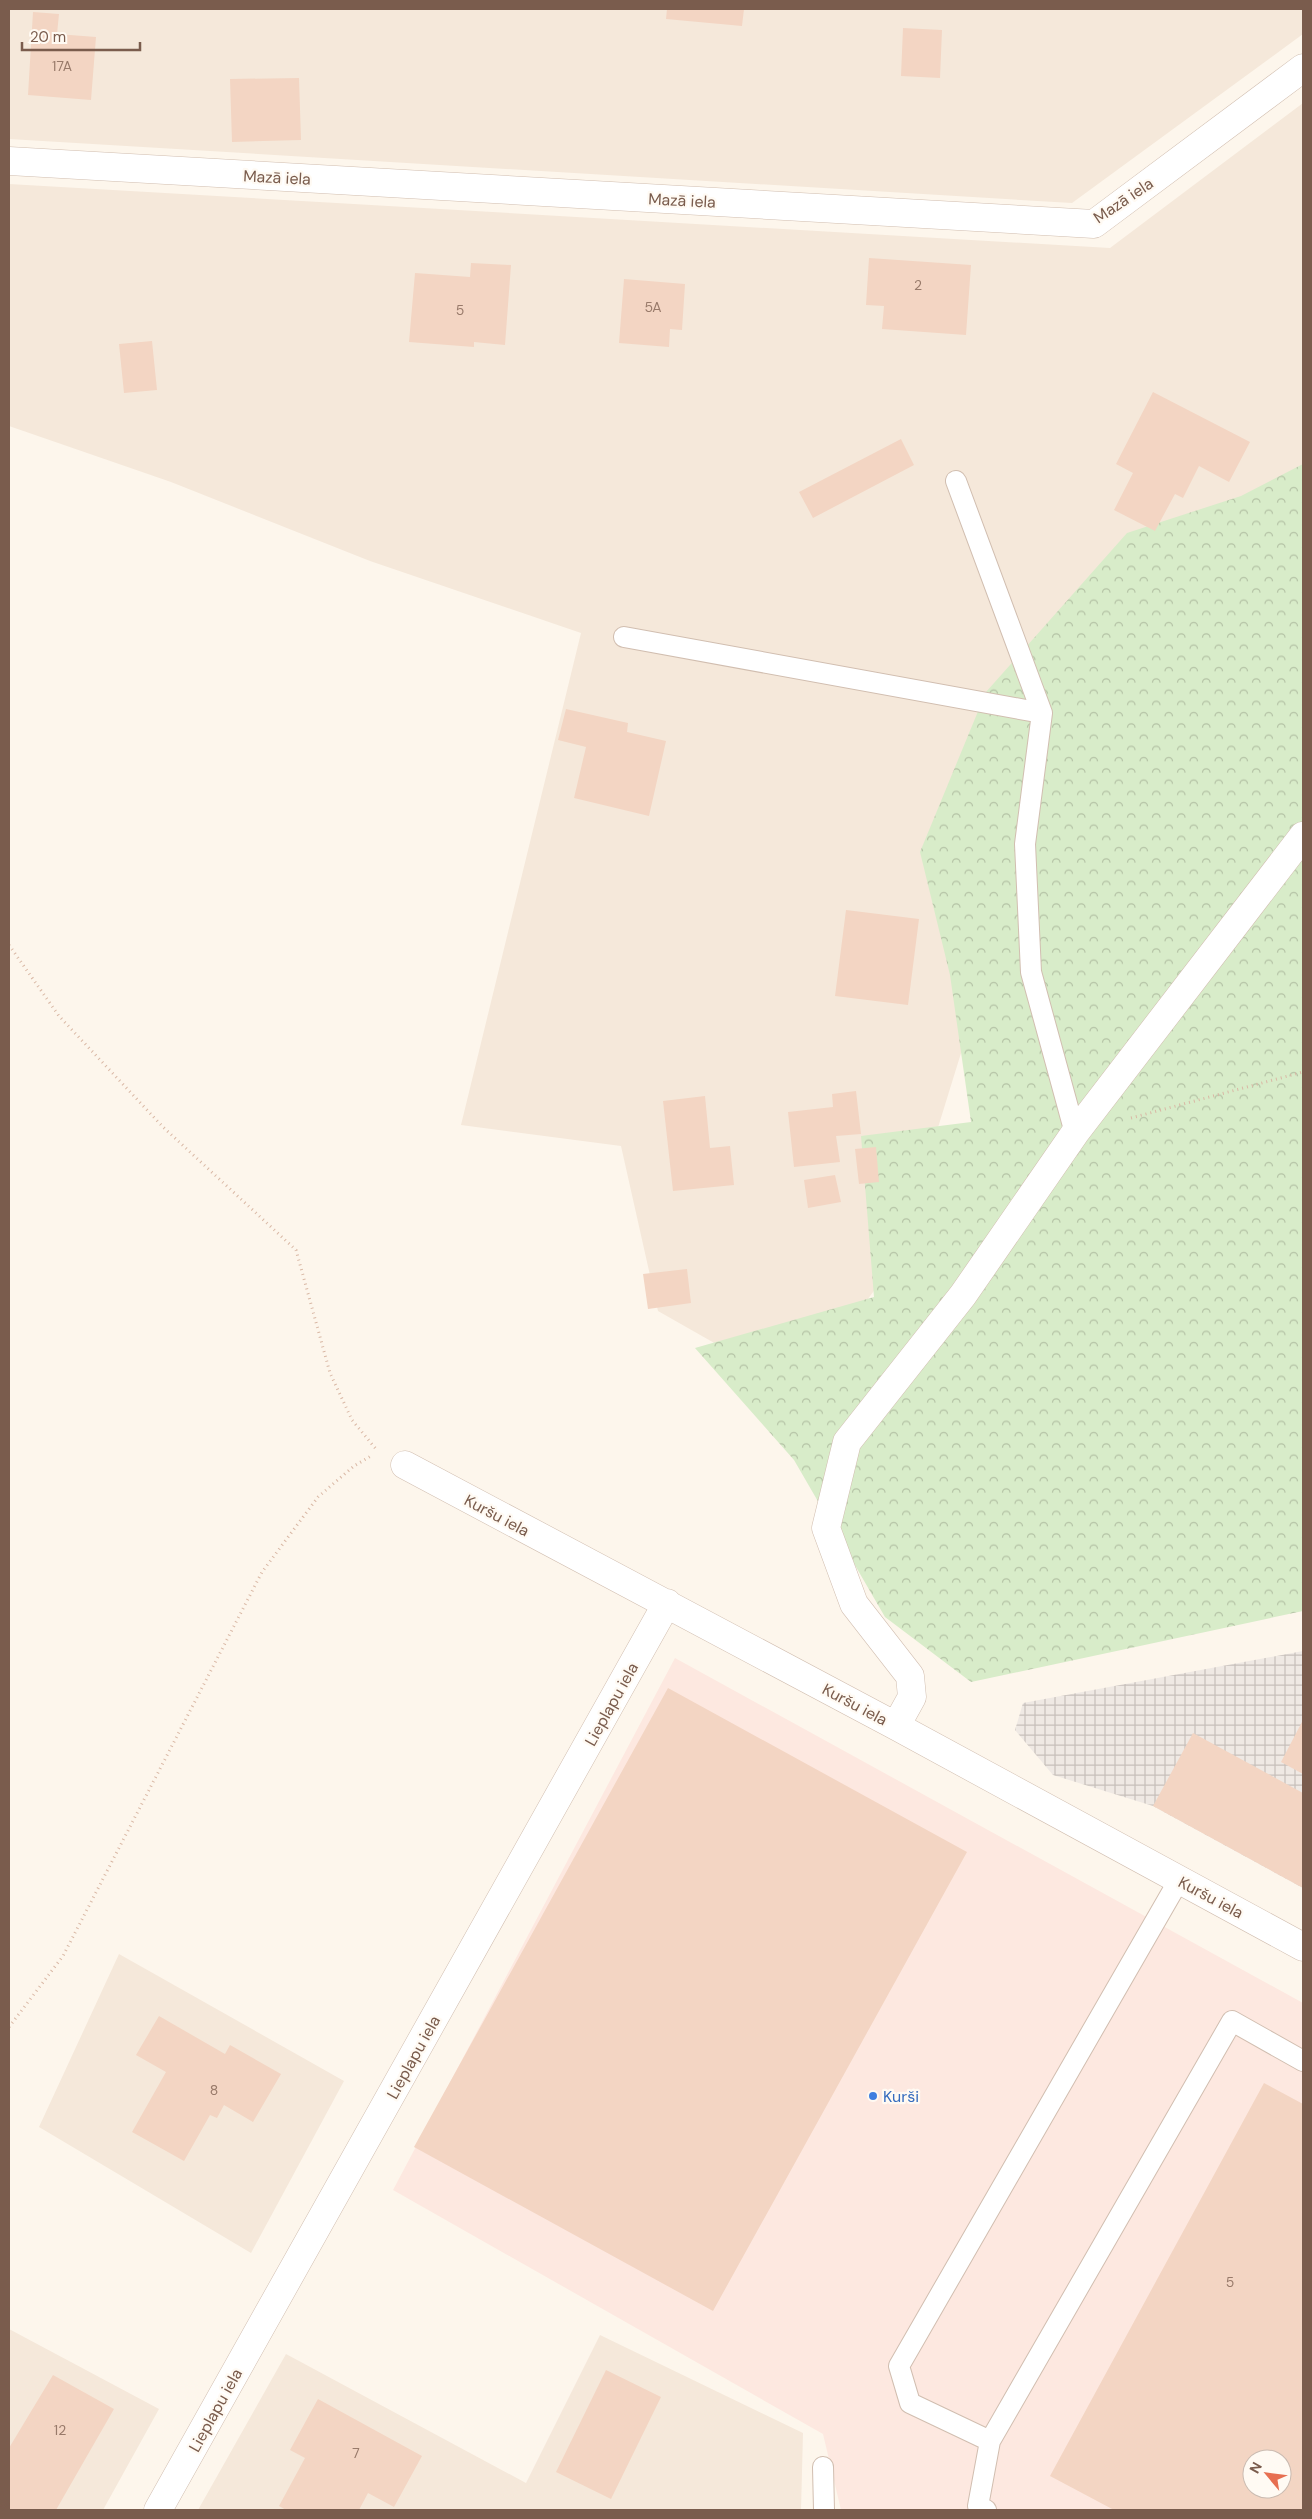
<svg xmlns="http://www.w3.org/2000/svg" width="1312" height="2519" font-family="'DM Sans',sans-serif">
	<defs>
		<pattern id="industrial-grid" width="8" height="8" patternUnits="userSpaceOnUse" patternTransform="scale(1.25)"><rect width="8" height="8" fill="#efe9e4"/><path d="M0 4h8M4 0v8" fill="none" stroke="#c7c0bb"/></pattern>
		<pattern id="forest-crowns" width="20" height="18" patternUnits="userSpaceOnUse" patternTransform="scale(1.25)"><rect width="20" height="18" fill="#d8ecc9"/><path d="M2 6a3 3 0 1 1 6 0M12 15a3 3 0 1 1 6 0" fill="none" stroke="#b4c2a5"/></pattern>
	</defs>
	<rect width="100%" height="100%" fill="#fdf6ec"/>
	<path fill="#f5e8da" d="M9,9H1303V34L1072,203L9,139Z
		M1303,103V490L970,1024L897,1260L799,1391L658,1311L621,1146L461,1125L581,633L370,561L171,482L9,426V184L1110,248Z
		M119,1954L344,2081L251,2253L39,2127Z
		M9,2329L159,2409L103,2510H9Z
		M600,2335L803,2433L801,2510H198L286,2354L526,2483Z"/>
	<path fill="#fde8e0" fill-rule="evenodd" d="M675,1658L1303,2003V2510H841L823,2434L393,2190ZM1252,2459H1282V2489H1252Z"/>
	<path fill="url(#industrial-grid)" d="M1303,1651V1888L1153,1806L1053,1775L1015,1730L1023,1703Z"/>
	<path fill="url(#forest-crowns)" d="M1303,464V1611L971,1682L885,1617L794,1460L695,1348L874,1297L861,1136L971,1122L950,975L920,852L986,692L1127,533L1241,496Z"/>
	<path fill="#f3d5c3" fill-rule="evenodd" d="M667,9H744L742,26L666,19Z
		M33,12L59,14L57,34L96,37L91,100L28,95Z
		M903,28L942,30L940,78L901,76Z
		M299,78L301,140L232,142L230,79Z
		M869,258L971,265L966,335L882,329L884,306L866,305Z
		M471,263L511,265L505,345L474,342V347L409,342L415,273L470,277Z
		M624,279L685,284L682,330L670,329L669,347L619,343Z
		M152,341L157,390L124,393L119,344Z
		M1153,392L1250,442L1229,482L1199,466L1183,498L1175,494L1155,531L1114,510L1133,473L1116,464Z
		M901,439L914,465L813,518L799,492Z
		M566,709L628,723L627,732L666,741L649,816L574,798L586,747L558,740Z
		M846,910L919,919L908,1005L835,996Z
		M856,1091L861,1134L836,1136L840,1162L794,1167L788,1112L833,1107L832,1094Z
		M705,1096L710,1148L730,1146L734,1185L673,1191L663,1101Z
		M876,1147L879,1182L859,1184L855,1149Z
		M835,1175L841,1202L808,1208L804,1180Z
		M687,1269L691,1303L648,1309L643,1274Z
		M668,1688L967,1852L713,2311L414,2147Z
		M1303,1720V1774L1281,1762Z
		M1193,1733L1303,1793V1888L1153,1806Z
		M159,2016L225,2054L230,2045L281,2074L253,2122L224,2105L217,2118L210,2115L184,2161L132,2132L166,2072L136,2055Z
		M1264,2083L1303,2104V2510H1114L1050,2476ZM1252,2459H1282V2489H1252Z
		M606,2370L661,2397L611,2499L556,2472Z
		M53,2375L114,2409L56,2510H9V2448Z
		M318,2399L422,2456L394,2507L368,2493L359,2510H286L279,2506L305,2458L290,2450Z"/>
	<g fill="none" stroke-linecap="round" stroke-linejoin="round">
		<defs>
			<path id="service" d="M956,481L1042,713L1025,844L1031,972L1075,1133
				M624,637L1042,713
				M1179,1880L899,2366L910,2403L990,2441L1232,2021L1303,2061
				M823,2467L824,2510
				M986,2510L978,2506L990,2441"/>
			<path id="minor" d="M9,161L1094,224L1303,68
				M405,1465L896,1726L1303,1947
				M896,1726L912,1697L910,1676L854,1604L826,1528L847,1442L963,1295L1075,1133L1303,836
				M158,2510L667,1603"/>
		</defs>
		<use href="#service" stroke="#d1beb0" stroke-width="22"/>
		<use href="#minor" stroke="#d1beb0" stroke-width="29"/>
		<path stroke="#d9b8a5" stroke-width="3" stroke-dasharray="1 4" stroke-linecap="butt" d="M9,945L59,1016L163,1127L296,1250L330,1373L352,1420L376,1449
			M1131,1118L1303,1072
			M9,2027L63,1956L262,1572L318,1497L354,1466L371,1456"/>
		<use href="#service" stroke="#fff" stroke-width="20"/>
		<use href="#minor" stroke="#fff" stroke-width="28"/>
	</g>
	<circle fill="#3f7fe0" stroke="#fffaf3" stroke-width="2" cx="873" cy="2096" r="5"/>
	<g text-anchor="middle" stroke-width="4.5" stroke-linejoin="round" paint-order="stroke">
		<g font-size="14" fill="#987a6a">
			<text x="62" y="71">17A</text>
			<text x="918" y="290">2</text>
			<text x="653" y="312">5A</text>
			<text x="460" y="315">5</text>
			<text x="214" y="2095">8</text>
			<text x="1230" y="2287">5</text>
			<text x="60" y="2435">12</text>
			<text x="356" y="2458">7</text>
		</g>
		<g font-size="16" fill="#7a5c4d" stroke="#fffaf3">
			<text transform="translate(277 177) rotate(3)" y="6">Mazā iela</text>
			<text transform="translate(682 200) rotate(3)" y="6">Mazā iela</text>
			<text transform="translate(1123 200) rotate(-34)" y="6">Mazā iela</text>
			<text transform="translate(497 1515) rotate(28)" y="6">Kuršu iela</text>
			<text transform="translate(611 1704) rotate(-61)" y="6">Lieplapu iela</text>
			<text transform="translate(855 1704) rotate(28)" y="6">Kuršu iela</text>
			<text transform="translate(1211 1897) rotate(28)" y="6">Kuršu iela</text>
			<text transform="translate(413 2057) rotate(-61)" y="6">Lieplapu iela</text>
			<text transform="translate(215 2410) rotate(-61)" y="6">Lieplapu iela</text>
		</g>
		<g font-size="16" fill="#366cbe" stroke="#fffaf3" text-anchor="start">
			<text x="883" y="2102">Kurši</text>
		</g>
	</g>
	<rect width="1312" height="2519" fill="none" stroke="#7a5c4d" stroke-width="20"/>
	<g transform="translate(1267 2474) rotate(299)"><circle r="24" fill="#fffaf3" stroke="#cabbb1"/>
	<path d="M0-4L9 19L0 12L-9 19Z" fill="#e76f51"/>
	<text y="-8" font-size="14" font-weight="bold" text-anchor="middle" fill="#7a5c4d">N</text>
	</g>
	<path d="M22 42v8h118v-8" fill="none" stroke="#7a5c4d" stroke-width="2.5"/>
	<text x="30" y="42" font-size="15" fill="#7a5c4d" stroke="#fffaf3" stroke-width="4" paint-order="stroke">20 m</text>
</svg>
